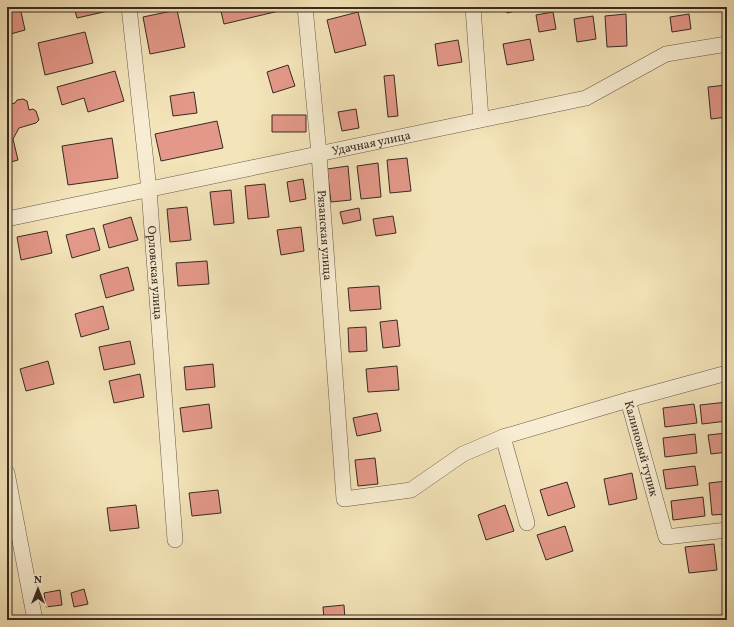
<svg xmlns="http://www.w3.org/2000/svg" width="734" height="627" font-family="Vollkorn,serif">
	<rect width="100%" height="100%" fill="#f4e4b9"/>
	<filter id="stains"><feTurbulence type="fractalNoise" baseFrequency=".005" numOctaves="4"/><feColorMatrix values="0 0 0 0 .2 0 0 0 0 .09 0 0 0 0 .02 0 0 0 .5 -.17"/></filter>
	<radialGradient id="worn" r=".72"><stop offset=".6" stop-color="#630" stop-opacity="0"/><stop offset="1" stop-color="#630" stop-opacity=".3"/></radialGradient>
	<path fill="#e49889" stroke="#372a22" d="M7,7H20L25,30L7,35Z
		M74,7H107L108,11L77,18Z
		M220,7H278L279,11L224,24Z
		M505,7H527V8L507,13Z
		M177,10L185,47L150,54L143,17Z
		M358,12L366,45L335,53L327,20Z
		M553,12L556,29L539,32L536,15Z
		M626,14L627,46L607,47L605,16Z
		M689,14L691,29L672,32L670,17Z
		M593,16L596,39L577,42L574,19Z
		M85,32L93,63L45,75L38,43Z
		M530,39L534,60L507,65L503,44Z
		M458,40L462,62L438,66L435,44Z
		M288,65L295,86L273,93L267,72Z
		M115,71L124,101L88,112L84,98L62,105L57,87Z
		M394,75L398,116L388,117L384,76Z
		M727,85V117L711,119L708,87Z
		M194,92L197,113L173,116L170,96Z
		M23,99L27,101L29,110L33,109L36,111L39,120L36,123L19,128L13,139L18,160L7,163V105L15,103L17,100Z
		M356,109L359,128L342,131L338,112Z
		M272,115H306V132H272Z
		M217,121L223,148L161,161L155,134Z
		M112,138L118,178L68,185L62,146Z
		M407,158L411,191L390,193L387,160Z
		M378,163L381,197L361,199L357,166Z
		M348,166L351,200L331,202L327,169Z
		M303,179L306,199L290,202L287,182Z
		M265,184L269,217L248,219L245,186Z
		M231,190L234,223L214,225L210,192Z
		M187,207L191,240L170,242L167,209Z
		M359,208L361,220L343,224L340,212Z
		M393,216L396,233L376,236L373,219Z
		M131,217L138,240L109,248L103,225Z
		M301,227L304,251L281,255L277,230Z
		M94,228L100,250L72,258L66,235Z
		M47,231L52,253L21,260L17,237Z
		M207,261L209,284L178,286L176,263Z
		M128,267L134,290L106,298L100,275Z
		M379,286L381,309L350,311L348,288Z
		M103,306L109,329L81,337L75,314Z
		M397,320L400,346L383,348L380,322Z
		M366,327L367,351L349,352L348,328Z
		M130,341L135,364L104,370L99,347Z
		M48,361L54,384L26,391L20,369Z
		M213,364L215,387L186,390L184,367Z
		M397,366L399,390L368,392L366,369Z
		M140,374L144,397L114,403L109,381Z
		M727,402V421L702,424L700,405Z
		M209,404L212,428L183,432L180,408Z
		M694,404L697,423L665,427L663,408Z
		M377,413L381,431L357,436L353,418Z
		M727,433V452L711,454L708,435Z
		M695,434L697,453L665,457L663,438Z
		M375,458L378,484L358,486L355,460Z
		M695,466L698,485L666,489L663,470Z
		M632,473L637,499L609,505L604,479Z
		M727,481V514L712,515L709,483Z
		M567,482L575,507L548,516L540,490Z
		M218,490L221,513L192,516L189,493Z
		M703,497L705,516L673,520L671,501Z
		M136,505L139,528L110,531L107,508Z
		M505,505L514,531L486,540L478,515Z
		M565,526L573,551L546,560L537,535Z
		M722,543H727V570H725Z
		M714,544L717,570L689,573L685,547Z
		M84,589L88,604L74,607L71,593Z
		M60,590L62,605L46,607L44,593Z
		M344,605L345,620H324L323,607Z"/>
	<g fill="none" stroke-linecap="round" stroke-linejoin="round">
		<defs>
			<g id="minor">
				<path id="s1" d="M129,7L149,190L175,540"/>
				<path id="s2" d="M305,7L319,154L344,499L411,490L463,454L503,437L628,400"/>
				<path d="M473,7L481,119"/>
				<path id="s3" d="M7,219L586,98L666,54L727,44"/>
				<path id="s4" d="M727,373L628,400L666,537L727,530"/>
				<path d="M503,437L527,523"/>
				<path d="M7,473L35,620"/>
			</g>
		</defs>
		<use href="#minor" stroke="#665848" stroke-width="16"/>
		<use href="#minor" stroke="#f8edd2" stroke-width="15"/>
	</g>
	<g text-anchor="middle" stroke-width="3.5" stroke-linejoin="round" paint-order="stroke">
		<g font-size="12" fill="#372a22" stroke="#f8edd2">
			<text dy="4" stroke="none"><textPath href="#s3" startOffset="372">Удачная улица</textPath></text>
			<text dy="4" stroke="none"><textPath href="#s2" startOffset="229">Рязанская улица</textPath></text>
			<text dy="4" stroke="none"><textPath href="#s1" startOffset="267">Орловская улица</textPath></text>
			<text dy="4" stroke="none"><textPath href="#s4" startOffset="153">Калиновый тупик</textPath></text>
		</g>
	</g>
	<rect width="734" height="627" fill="none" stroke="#f4e4b9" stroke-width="24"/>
	<rect x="8" y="8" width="718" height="611" fill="none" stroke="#372a22" stroke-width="2"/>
	<rect x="12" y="12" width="710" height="603" fill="none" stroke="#372a22"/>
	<g transform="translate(38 589)" stroke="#f8edd2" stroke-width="3" paint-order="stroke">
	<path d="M0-3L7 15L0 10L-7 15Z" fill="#372a22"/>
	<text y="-6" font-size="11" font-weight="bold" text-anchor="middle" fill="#372a22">N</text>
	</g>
	<rect width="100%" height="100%" filter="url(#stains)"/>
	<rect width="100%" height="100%" fill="url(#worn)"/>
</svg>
